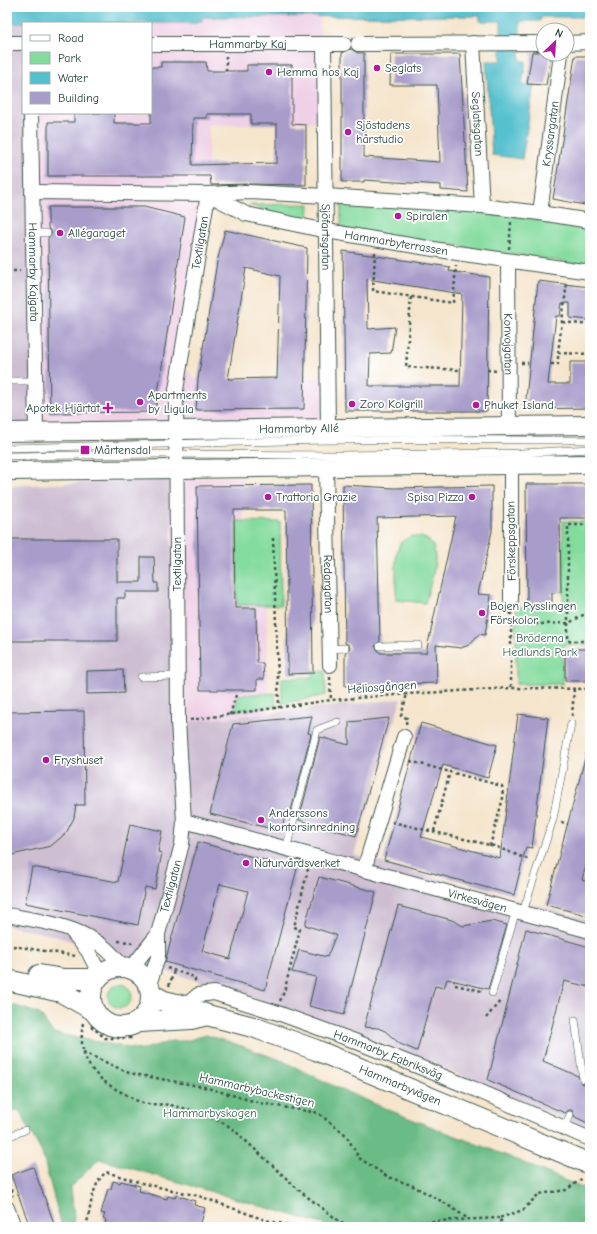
<svg xmlns="http://www.w3.org/2000/svg" width="597" height="1234" font-family="'Comic Neue',sans-serif">
	<rect width="100%" height="100%" fill="#fff"/>
	<filter id="ink" filterUnits="userSpaceOnUse"><feTurbulence type="fractalNoise" baseFrequency=".025" numOctaves="2"/><feDisplacementMap in="SourceGraphic" scale="8" xChannelSelector="R" yChannelSelector="G"/><feConvolveMatrix kernelMatrix="1 2 1 2 8 2 1 2 1" color-interpolation-filters="sRGB"/></filter>
	<filter id="wash" filterUnits="userSpaceOnUse"><feTurbulence type="fractalNoise" baseFrequency=".012" numOctaves="4" result="noise"/><feDisplacementMap in="SourceGraphic" scale="16" xChannelSelector="R" yChannelSelector="G"/><feGaussianBlur stdDeviation="0.9" result="paint"/><feColorMatrix in="noise" values="0 0 0 0 0 0 0 0 0 0 0 0 0 0 0 0 0 1.4 0 .05"/><feComposite in="paint" operator="in"/></filter>
	<g filter="url(#wash)">
		<rect width="100%" height="100%" fill="#f5e5cd"/>
		<path fill="#efd0e6" d="M202,17H320L321,122L209,125L207,193L180,363L195,379L327,378V422L37,426L32,113H151V23H197V21H202Z
			M243,477V534L266,606L269,713L176,723L170,479Z"/>
		<path fill="#cdbed2" d="M7,23H30H23V113H32L37,426H7Z
			M170,479L176,723L401,699L354,855L590,920V1130L346,1028L52,935L7,926V486Z"/>
		<path fill="#84db9e" stroke="#528c69" d="M309,204L308,226L249,205Z
			M341,204L490,212L590,228V266L341,228Z
			M236,521L280,522L281,605H237Z
			M563,521L590,522V645H563V684H516V607H563Z
			M411,536C415,537 420,536 424,538C446,546 429,587 425,603L396,600V555L400,543Z
			M325,671L326,695L282,704V678L312,677L313,672Z
			M275,693L276,706L234,711L239,695Z
			M108 996a12 12 0 1 1 24 0a12 12 0 1 1-24 0Z"/>
		<path fill="#6bbb85" stroke="#457c5c" d="M7,1003L40,1014L53,1033L140,1050L172,1041H186L206,1035L233,1043L283,1061L342,1090L406,1117L500,1153L590,1191V1227H411L388,1222L333,1227L99,1159L71,1187L75,1227H62L42,1153L19,1110L7,1114Z"/>
		<path fill="#54c0ce" stroke="#3a7e81" d="M7,7H590V17H541L540,21H520V61H526L522,86L534,85L522,159L492,155L486,61H501V21H480V16L202,17V21H197V23H7Z"/>
		<g id="blocks">
			<path fill="#a89cca" fill-rule="evenodd" d="M351,49L358,53H364V157L440,162L437,85H390L391,54H460L468,192L441,190V185L426,184L364,180V182H342V53Z
				M532,52H543V54H551L546,85L527,84Z
				M575,56H590V206L553,199Z
				M161,62H206L207,71H247V65H292V124L306,125V185L249,184L211,185L210,176H48V122H74V113H114V123H151V67H161ZM207,114H251V124H277V163L192,165L193,118H207Z
				M48,207H144L185,217L155,412L50,413L48,238L52,233L48,228Z
				M225,230L307,248L304,409L196,410L198,379L217,262ZM246,268L280,276L277,378L228,379Z
				M343,251L450,267L449,271L489,277L487,411H345ZM367,279L462,294L460,386H369L370,354L391,353L395,327L368,329Z
				M538,281L590,287V320L570,318V303H562L560,316H556L548,384H570V362H590V408L525,409Z
				M526,484H590L588,518H560L561,592L552,593V604H527Z
				M311,485L313,673L288,674L286,510H234L235,608H256L257,663H263L264,679H257V690H200L197,486Z
				M343,485L394,488L492,486V531L478,594L491,595L485,635L479,634L469,645L461,648L436,645L437,683L345,686V653L350,648L349,645L345,643ZM456,516L426,653H380L375,646L380,641L377,518Z
				M7,539H117V582H141V557H154L155,583H158V592H125V598H117V641H7Z
				M565,649H590V681H565Z
				M123,670L124,693L87,694V671Z
				M84,711L85,805H76L74,818L66,833L51,846L7,856V712Z
				M518,714L548,718L532,848L526,847L514,895L384,860L421,723L497,745L488,778L443,765L421,837L500,858Z
				M312,716L308,733L311,734L289,818L285,817L281,831L210,814L233,724Z
				M389,718L356,836L299,820L320,737L349,745V722Z
				M587,751L590,752V851L582,880L590,882V916L546,905Z
				M130,824L162,831L158,852L162,853L155,889L145,887L138,925L25,903L32,867L118,882Z
				M198,842L297,869L265,990L165,962ZM220,884L248,891L230,959L202,951Z
				M319,877L376,892L344,1015L309,1006L316,977L292,972L299,950L327,957L336,935L305,925Z
				M398,906L452,920L463,926L492,921L507,925L488,989L447,979L444,988L435,986L417,1051L400,1044L385,1031L378,1028L364,1027Z
				M526,929L590,947V987L564,981L543,1061L578,1076L581,1083L584,1084L588,1081L590,1082V1124L575,1117L572,1110H569L565,1113L488,1080Z
				M33,1167L50,1212L55,1227H30L11,1175Z
				M113,1181L120,1183L121,1181L140,1186L139,1191L167,1199L168,1196L175,1198L176,1195L195,1201L194,1205L205,1208L200,1227H104L106,1220L103,1219L105,1214L101,1213L108,1189H111Z"/>
		</g>
	</g>
	<g filter="url(#ink)">
		<use href="#blocks" fill-opacity="0" stroke="#3f564b" stroke-width="1"/>
		<g fill="none" stroke-linecap="round" stroke-linejoin="round">
			<defs>
				<path id="service" d="M33,233H47
					M7,381H35
					M7,448C100,446 192,443 285,441C387,438 488,440 590,440
					M7,456L159,454L340,455L522,453L590,449
					M380,646L418,645
					M329,649L345,648
					M141,677L177,676
					M286,849L317,730L338,722
					M523,912L553,819L571,724
					M492,993L516,910
					M575,1020L583,1079
					M565,1129L570,1115
					M7,1137L25,1130"/>
				<g id="minor">
					<path d="M7,43H23"/>
					<path id="s1" d="M473,43L482,206"/>
					<path d="M567,43L590,42"/>
					<path id="s2" d="M151,44H344"/>
					<path id="s3" d="M324,44L328,430"/>
					<path d="M358,44L543,43"/>
					<path id="s4" d="M31,113L36,432"/>
					<path d="M32,192L208,194L249,192L326,196L482,206L540,213L590,221"/>
					<path id="s5" d="M208,194L246,214L327,231L457,253L590,272"/>
					<path id="s6" d="M540,213L561,54"/>
					<path id="s7" d="M508,261L509,427"/>
					<path d="M511,465V600"/>
					<path id="s8" d="M326,467L330,665"/>
					<path id="s9" d="M184,821L590,931"/>
					<path d="M364,870L404,737"/>
					<path d="M7,915C39,921 74,925 101,945C109,950 116,959 123,967"/>
					<path d="M71,930L88,951L100,975"/>
					<path d="M129,968L137,961L158,934"/>
					<path id="s10" d="M149,985L158,957V934L182,844L184,821L178,721L176,390L208,194"/>
					<path id="s11" d="M185,1006L198,995L214,993L275,1012L352,1040L472,1088L590,1139"/>
					<path d="M7,1208L14,1227"/>
				</g>
				<g id="tertiary">
					<path id="s12" d="M7,432L590,425"/>
					<path d="M7,471L590,464"/>
				</g>
				<g id="secondary">
					<circle cx="121" cy="997" r="30"/>
					<path d="M39,975L64,979H97"/>
					<path d="M7,980L61,992L93,1010"/>
					<path id="s13" d="M151,994L164,1001L185,1006L207,1015L253,1027L316,1050L590,1164"/>
					<path d="M139,1022L191,1019L207,1015"/>
				</g>
			</defs>
			<use href="#service" stroke="#3f564b" stroke-width="8"/>
			<use href="#minor" stroke="#3f564b" stroke-width="16"/>
			<use href="#tertiary" stroke="#3f564b" stroke-width="20"/>
			<use href="#secondary" stroke="#3f564b" stroke-width="22"/>
			<path stroke="#3f564b" stroke-width="2.5" stroke-dasharray="3 3" stroke-linecap="butt" d="M226,56V71
				M509,249L511,222
				M375,252L373,291L453,303L456,266
				M7,271H20
				M411,297L406,367L460,370
				M563,322L590,325
				M558,353L567,282
				M521,363H528
				M551,364H558V353L590,354
				M487,370L497,371
				M590,525H568V641H590
				M273,538L279,708
				M511,612V688
				M511,625L569,623L590,611
				M330,677L331,700
				M230,715L236,695
				M572,716L574,689
				M190,720L331,700L407,694L511,688L590,689
				M406,724L407,718L401,716L407,694
				M410,761L450,772
				M392,822L494,846L530,860
				M561,822L568,824
				M434,831L450,772L502,786L503,798L490,846
				M118,941L130,942L134,944
				M7,945L76,956
				M167,968L194,977L196,983
				M455,985L482,991
				M169,986L174,971
				M280,1001L284,992L300,929L294,927L308,869H309
				M486,1018L501,1000
				M83,1023C77,1058 93,1078 123,1093C129,1096 136,1101 143,1103C152,1105 161,1104 170,1105C193,1110 214,1116 233,1129L301,1192L347,1227
				M91,1026L105,1038H134
				M83,1052L129,1073L204,1087L260,1103L318,1113L346,1135L359,1158L388,1177L411,1185L443,1202L467,1218
				M7,1178L13,1196
				M86,1227C91,1209 91,1185 106,1172L145,1184L199,1196L265,1220L297,1227
				M396,1227L414,1222L499,1218
				M505,1227L499,1218L523,1210L539,1194L566,1190L583,1178"/>
			<use href="#service" stroke="#fff" stroke-width="7"/>
			<use href="#minor" stroke="#fff" stroke-width="14"/>
			<use href="#tertiary" stroke="#fff" stroke-width="18"/>
			<use href="#secondary" stroke="#fff" stroke-width="20"/>
		</g>
	</g>
	<g fill="#b5179e" stroke="#fff" stroke-width="1.5">
		<circle cx="377" cy="68" r="4"/>
		<circle cx="269" cy="72" r="4"/>
		<circle cx="348" cy="132" r="4"/>
		<circle cx="398" cy="216" r="4"/>
		<circle cx="60" cy="233" r="4"/>
		<circle cx="140" cy="402" r="4"/>
		<circle cx="352" cy="404" r="4"/>
		<circle cx="476" cy="405" r="4"/>
		<path d="M106 402h4v4h4v4h-4v4h-4v-4h-4v-4h4z"/>
		<rect x="80" y="445" width="10" height="10" rx="2"/>
		<circle cx="268" cy="497" r="4"/>
		<circle cx="472" cy="497" r="4"/>
		<circle cx="482" cy="613" r="4"/>
		<circle cx="46" cy="760" r="4"/>
		<circle cx="261" cy="820" r="4"/>
		<circle cx="246" cy="863" r="4"/>
	</g>
	<g text-anchor="middle" stroke-width="3.5" stroke-linejoin="round" paint-order="stroke">
		<g font-size="12" fill="#1f3d34" stroke="#fff">
			<text dy="4" stroke="none"><textPath href="#s2" startOffset="97">Hammarby Kaj</textPath></text>
			<text dy="4" stroke="none"><textPath href="#s1" startOffset="81">Seglatsgatan</textPath></text>
			<text dy="4" stroke="none"><textPath href="#s6" startOffset="80">Kryssargatan</textPath></text>
			<text dy="4" stroke="none"><textPath href="#s3" startOffset="193">Sjöfartsgatan</textPath></text>
			<text dy="4" stroke="none"><textPath href="#s10" startOffset="749">Textilgatan</textPath></text>
			<text dy="4" stroke="none"><textPath href="#s5" startOffset="196">Hammarbyterrassen</textPath></text>
			<text dy="4" stroke="none"><textPath href="#s4" startOffset="159">Hammarby Kajgata</textPath></text>
			<text dy="4" stroke="none"><textPath href="#s7" startOffset="83">Konvojgatan</textPath></text>
			<text dy="4" stroke="none"><textPath href="#s12" startOffset="292">Hammarby Allé</textPath></text>
			<text transform="translate(511 541) rotate(-91)" y="4">Förskeppsgatan</text>
			<text transform="translate(177 564) rotate(-90)" y="4">Textilgatan</text>
			<text dy="4" stroke="none"><textPath href="#s8" startOffset="117">Redargatan</textPath></text>
			<text transform="translate(382 687) rotate(-4)" y="4">Heliosgången</text>
			<text dy="4" stroke="none"><textPath href="#s10" startOffset="102">Textilgatan</textPath></text>
			<text dy="4" stroke="none"><textPath href="#s9" startOffset="304">Virkesvägen</textPath></text>
			<text dy="4" stroke="none"><textPath href="#s11" startOffset="218">Hammarby Fabriksväg</textPath></text>
			<text dy="4" stroke="none"><textPath href="#s13" startOffset="266">Hammarbyvägen</textPath></text>
			<text transform="translate(257 1090) rotate(13)" y="4">Hammarbybackestigen</text>
		</g>
		<g font-size="12" fill="#1f3d34" stroke="#fff" text-anchor="start">
			<text x="385" y="72">Seglats</text>
			<text x="277" y="76">Hemma hos Kaj</text>
			<text x="356" y="129">Sjöstadens<tspan x="356" dy="14">hårstudio</tspan></text>
			<text x="406" y="220">Spiralen</text>
			<text x="68" y="237">Allégaraget</text>
			<text x="148" y="399">Apartments<tspan x="148" dy="14">by Ligula</tspan></text>
			<text x="360" y="408">Zoro Kolgrill</text>
			<text x="484" y="409">Phuket Island</text>
			<text x="100" y="412" text-anchor="end">Apotek Hjärtat</text>
			<text x="94" y="454">Mårtensdal</text>
			<text x="276" y="501">Trattoria Grazie</text>
			<text x="464" y="501" text-anchor="end">Spisa Pizza</text>
			<text x="490" y="610">Bojen Pysslingen<tspan x="490" dy="14">Förskolor</tspan></text>
			<text x="54" y="764">Fryshuset</text>
			<text x="269" y="817">Anderssons<tspan x="269" dy="14">kontorsinredning</tspan></text>
			<text x="254" y="867">Naturvårdsverket</text>
		</g>
		<g font-size="12" fill="#38644e" stroke="#fff">
			<text x="540" y="642">Bröderna<tspan x="540" dy="14">Hedlunds Park</tspan></text>
			<text x="210" y="1117">Hammarbyskogen</text>
		</g>
	</g>
	<rect width="597" height="1234" fill="none" stroke="#fff" stroke-width="24"/>
	<rect x="22" y="22" width="130" height="92" fill="#ffffff" stroke="#a5b1ae"/>
	<rect x="30" y="35" width="20" height="6" fill="#ffffff" stroke="#a5b1ae"/>
	<text x="58" y="42" font-size="12" fill="#1f3d34">Road</text>
	<rect x="30" y="52" width="20" height="12" fill="#84db9e" stroke="#a5b1ae"/>
	<text x="58" y="62" font-size="12" fill="#1f3d34">Park</text>
	<rect x="30" y="72" width="20" height="12" fill="#54c0ce" stroke="#a5b1ae"/>
	<text x="58" y="82" font-size="12" fill="#1f3d34">Water</text>
	<rect x="30" y="92" width="20" height="12" fill="#a89cca" stroke="#a5b1ae"/>
	<text x="58" y="102" font-size="12" fill="#1f3d34">Building</text>
	<g transform="translate(555 42) rotate(25)"><circle r="19" fill="#ffffff" stroke="#a5b1ae"/>
	<path d="M0-3L7 15L0 10L-7 15Z" fill="#b5179e"/>
	<text y="-6" font-size="11" font-weight="bold" text-anchor="middle" fill="#1f3d34">N</text>
	</g>
</svg>
